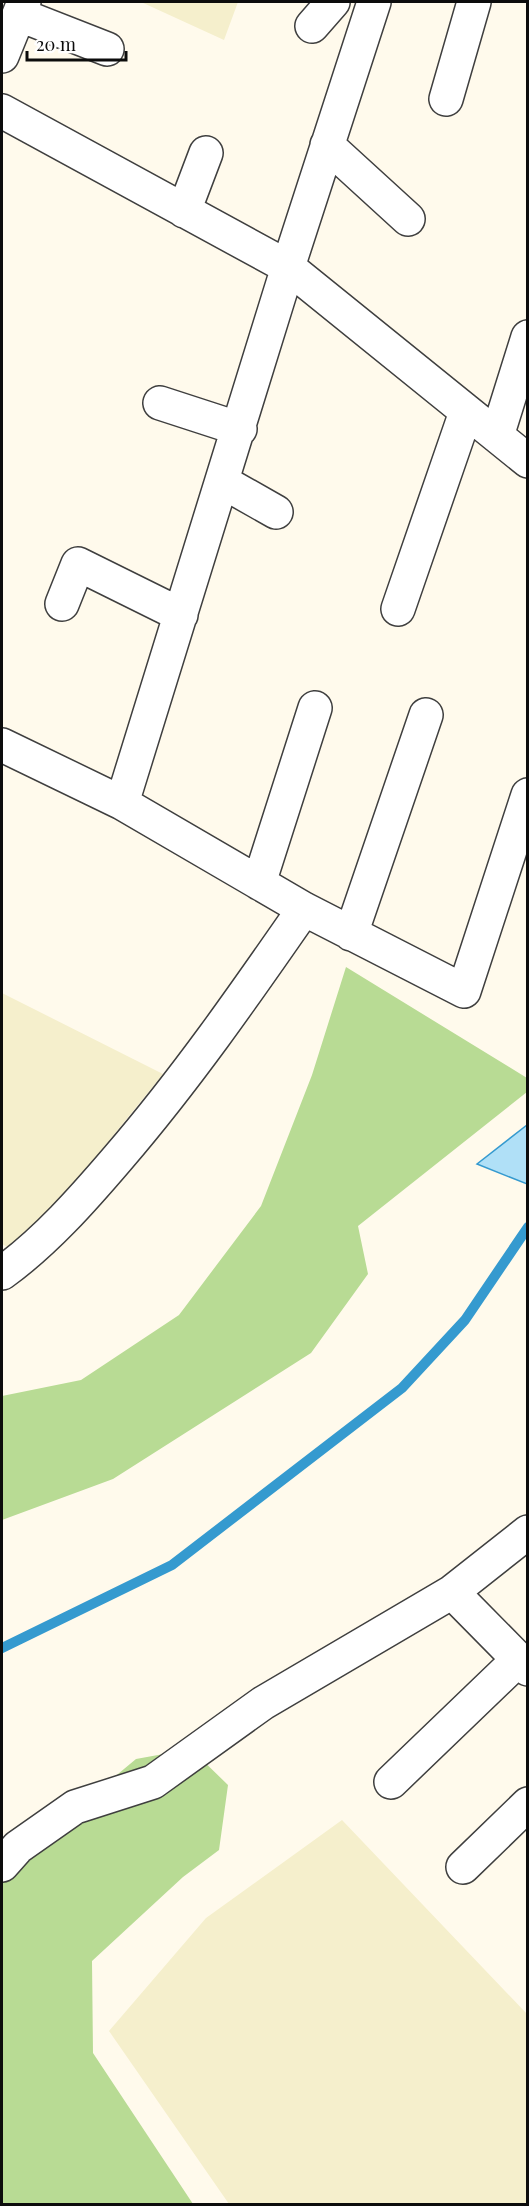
<svg xmlns="http://www.w3.org/2000/svg" width="529" height="2206" font-family="'Playfair Display',serif">
	<rect width="100%" height="100%" fill="#fffaec"/>
	<path fill="#f5efcc" d="M141,2H238L224,40Z
		M2,993L163,1074L18,1253L2,1244Z
		M342,1820L527,2014V2204H229L109,2031L206,1918Z"/>
	<path fill="#b8db94" d="M346,967L527,1078V1092L358,1226L368,1274L311,1353L113,1479L2,1520V1396L81,1380L179,1315L261,1206L312,1075Z
		M191,1749L228,1785L219,1850L183,1877L92,1961L93,2053L193,2204H2V1879L23,1853L136,1759Z"/>
	<path fill="#b0e0f7" stroke="#359acf" stroke-width="1.5" d="M527,1125V1184L477,1164Z"/>
	<g fill="none" stroke-linecap="round" stroke-linejoin="round">
		<path stroke="#359acf" stroke-width="10" d="M2,1648L172,1565L402,1388L465,1320L528,1227"/>
		<defs>
			<path id="minor" d="M20,15L107,49
				M312,26L333,2
				M2,56L24,2
				M446,99L474,2
				M2,111L288,267L528,461
				M327,145L408,219
				M184,211L206,153
				M160,403L240,429
				M497,436L528,337
				M223,482L276,512
				M62,604L78,564L181,615
				M398,609L466,412
				M2,745L122,803L304,909L464,991L528,795
				M122,803L288,267L374,2
				M259,883L315,708
				M351,934L426,715
				M2,1273C45,1242 83,1199 118,1158C186,1079 245,994 304,909
				M452,1592L528,1669
				M391,1782L519,1659
				M2,1865L18,1847L75,1807L153,1782L263,1703L452,1592L528,1532
				M463,1867L528,1804"/>
		</defs>
		<use href="#minor" stroke="#3f3f3f" stroke-width="36"/>
		<use href="#minor" stroke="#fff" stroke-width="33"/>
	</g>
	<rect width="529" height="2206" fill="none" stroke="#0c0c0c" stroke-width="6"/>
	<path d="M27 51v9h99v-9" fill="none" stroke="#0c0c0c" stroke-width="3"/>
	<text x="36" y="51" font-size="18" fill="#0c0c0c" stroke="#ffffff" stroke-width="4.5" paint-order="stroke">20 m</text>
</svg>
